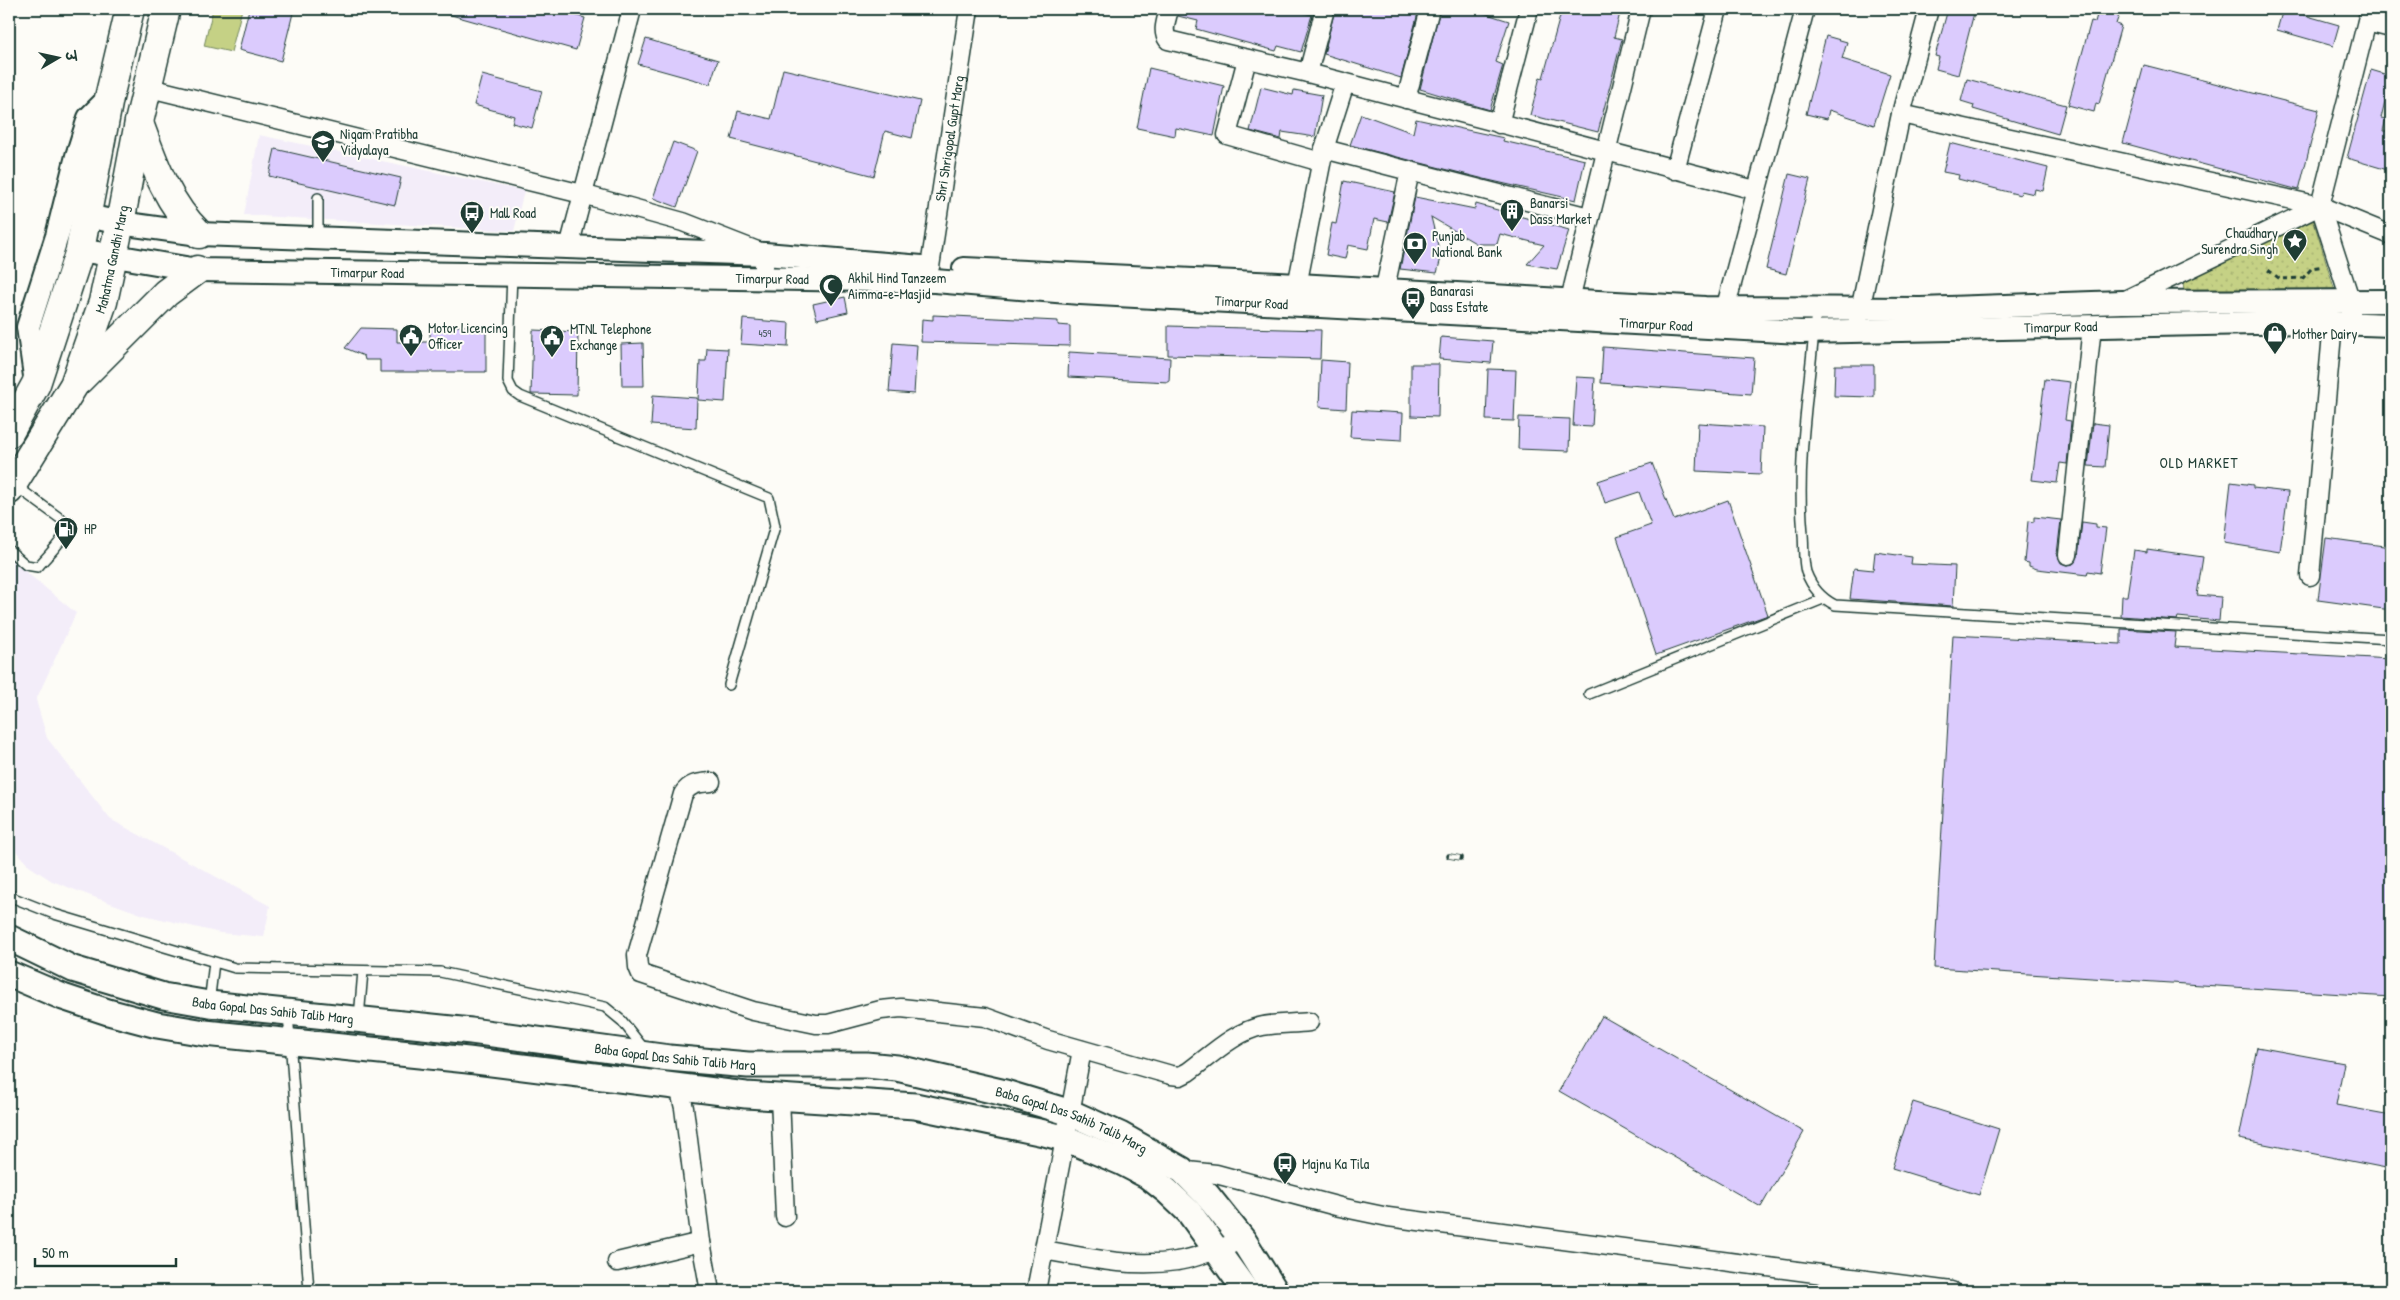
<svg xmlns="http://www.w3.org/2000/svg" width="2400" height="1300" font-family="'Patrick Hand','Playpen Sans Deva',sans-serif">
	<defs>
		<pattern id="park-dots" width="8" height="8" patternUnits="userSpaceOnUse" patternTransform="scale(1.25)"><rect width="8" height="8" fill="#c5d185"/><path d="M2 2h.1M6 6h.1" fill="none" stroke="#a9b473" stroke-width="1.8" stroke-linecap="round"/></pattern>
	</defs>
	<rect width="100%" height="100%" fill="#fdfcf7"/>
	<filter id="ink" filterUnits="userSpaceOnUse"><feTurbulence type="fractalNoise" baseFrequency=".02" numOctaves="2"/><feDisplacementMap in="SourceGraphic" scale="10" xChannelSelector="R" yChannelSelector="G"/><feConvolveMatrix kernelMatrix="1 2 1 2 8 2 1 2 1" color-interpolation-filters="sRGB"/></filter>
	<g filter="url(#ink)">
		<path fill="#f3edf9" d="M259,135L524,191L514,231L244,215Z
			M9,558L76,613L36,700L47,738L110,819L270,906L264,937L220,933L144,915L91,896L52,881L29,866L9,843Z"/>
		<path fill="#c5d185" stroke="#72875c" d="M213,9H242L231,52L204,46Z"/>
		<path fill="url(#park-dots)" stroke="#72875c" d="M2313,219L2335,291L2184,290L2183,282Z"/>
		<path fill="#dbcbfd" stroke="#1f3d34" d="M249,9H276L293,13L281,61L239,50Z
			M444,9H553L585,18L576,50L444,13Z
			M1179,9H1288L1312,15L1301,52L1278,46L1276,51L1196,29L1198,21L1178,16Z
			M1335,9H1419L1401,78L1324,54Z
			M1440,9H1471L1509,21L1496,62L1503,65L1490,110L1420,89Z
			M1562,9H1621L1614,37L1622,39L1598,132L1530,115L1540,77L1543,78Z
			M1948,9H1975L1958,75L1936,69L1939,57L1935,56Z
			M2283,9L2339,25L2333,46L2277,30Z
			M2102,10L2119,15L2116,24L2121,26L2099,104L2096,103L2094,112L2068,105L2091,21L2095,22L2097,15L2101,16Z
			M1826,36L1847,42L1842,59L1890,74L1874,125L1829,110L1827,119L1806,114Z
			M646,39L718,60L710,84L638,64Z
			M2144,65L2319,110L2299,190L2123,143Z
			M1149,68L1224,86L1214,136L1176,128L1175,136L1137,128Z
			M783,69L920,101L912,138L885,131L874,176L731,139L738,111L771,119Z
			M2371,70L2391,76L2381,118L2386,119L2383,131H2391V171L2347,158Z
			M482,75L542,91L532,128L512,123L514,116L474,105Z
			M1967,79L2066,105L2058,134L1973,109L1974,105L1961,101Z
			M1261,87L1293,95L1294,90L1322,95L1315,137L1282,132L1281,139L1250,131Z
			M1361,114L1413,133L1416,119L1504,138L1503,141L1585,160L1576,200L1488,180L1350,145Z
			M673,142L697,151L677,207L653,198Z
			M1950,143L2048,168L2043,191L2035,189L2034,194L2021,191L2020,195L1958,179L1959,175L1943,172Z
			M275,149L401,178L395,205L269,176Z
			M1789,174L1810,179L1786,274L1766,269Z
			M1344,181L1395,192L1388,222L1374,219L1368,249L1348,245L1345,259L1326,255L1332,223L1336,224Z
			M1415,197L1475,209L1476,204L1569,230L1557,269L1527,264L1544,245L1500,234L1497,244H1477L1431,217L1441,258L1437,273L1400,269Z
			M845,297L848,312L817,319L813,304Z
			M933,315L1058,321V325L1070,326V346L921,342L922,319L933,320Z
			M743,319L789,323L788,347L741,344Z
			M430,326H486V372H380V360H365L364,356L345,348L361,328L397,329V342H430Z
			M1168,326L1321,330L1320,359L1168,355Z
			M533,330L578,332L577,395L531,394Z
			M1441,337L1493,341L1491,363L1439,359Z
			M643,343L644,386H622L621,344Z
			M893,343L917,345L914,394L889,392Z
			M1603,347L1754,358L1751,394L1601,383Z
			M707,348L728,349L725,402L698,400L700,361H706Z
			M1069,352L1170,358L1169,382L1068,377Z
			M1321,360L1348,362L1346,409L1319,407Z
			M1411,364H1439L1438,417L1411,416Z
			M1835,365H1874V397L1834,396Z
			M1488,369L1516,370L1514,421L1486,420Z
			M1576,377L1595,378L1592,427L1573,426Z
			M2045,379L2070,382L2065,420L2071,421L2067,464L2060,463L2057,483L2032,480Z
			M653,395L697,398L696,428L651,425Z
			M1352,410L1403,413L1402,440L1350,437Z
			M1519,417L1570,419L1569,451L1518,449Z
			M1698,423L1763,427L1761,474L1696,471Z
			M2093,423L2109,425L2105,467L2088,466Z
			M1652,463L1674,520L1728,500L1768,615L1656,655L1617,537L1651,525L1639,492L1605,503L1598,481Z
			M2231,482L2253,485V488L2288,492L2280,552L2224,543Z
			M2034,517L2061,520L2057,554L2061,563L2066,565L2073,564L2078,557L2082,522L2096,524V527L2106,528L2100,573L2088,571L2087,575L2037,569L2029,566V563L2024,562L2028,521L2034,522Z
			M2326,538L2391,547V610L2318,600Z
			M2147,549L2203,557L2197,595L2221,597L2219,621L2178,617L2177,620L2121,616L2122,596H2127L2134,550L2147,552Z
			M1875,552L1912,557L1911,564L1955,566L1953,606L1850,599L1854,568L1873,570Z
			M2121,629L2176,632L2174,647L2391,659V997L1934,968L1953,635L2121,644Z
			M1602,1016L1804,1132L1761,1207L1559,1091Z
			M2257,1047L2344,1063L2336,1105L2391,1115V1169L2239,1139Z
			M1913,1102L1999,1129L1979,1195L1892,1168Z"/>
		<g fill="none" stroke-linecap="round" stroke-linejoin="round">
			<defs>
				<path id="service" d="M318,198V238
					M512,274L508,381L513,391L520,396L769,498L775,526L729,685
					M1816,310C1810,385 1796,460 1803,534C1804,546 1803,561 1806,572C1812,588 1821,598 1835,605L2391,639
					M9,550L26,565L38,567C47,555 70,537 65,522L16,486
					M1589,694L1823,599
					M9,893L11,897L54,914L235,968L440,972L605,1007L622,1021L645,1050
					M209,1004L214,962
					M288,1013L309,1291
					M359,1018L363,971"/>
				<g id="minor">
					<path d="M1169,9C1167,19 1161,31 1168,40L1308,73L1755,190"/>
					<path d="M2367,22L2391,28"/>
					<path d="M1247,59L1227,135L1321,162"/>
					<path d="M1308,73L1325,9"/>
					<path d="M146,87L582,194L683,222L765,254L763,278"/>
					<path d="M1406,99L1430,9"/>
					<path d="M1901,114L2320,206L2391,235"/>
					<path d="M1499,124L1529,9"/>
					<path d="M1324,149L1589,217"/>
					<path d="M1675,170L1718,9"/>
					<path d="M2320,206L2350,299L2351,313"/>
					<path d="M569,247L632,9"/>
					<path id="s1" d="M930,267L969,9"/>
					<path d="M1295,296L1324,149L1345,83"/>
					<path d="M2123,301L2320,206L2370,9"/>
					<path d="M1382,302L1410,171"/>
					<path d="M1567,312L1641,9"/>
					<path d="M1858,320L1901,114L1929,9"/>
					<path d="M1722,321L1805,9"/>
					<path d="M2068,555L2092,326"/>
					<path d="M2310,576L2333,323"/>
					<path d="M711,782C699,783 690,783 683,794L637,955L638,967L641,974L753,1011L816,1024H828L881,1010L901,1008L985,1017L1048,1040L1171,1075L1180,1076L1188,1072C1210,1056 1235,1031 1263,1026C1278,1023 1294,1024 1309,1022"/>
					<path d="M679,1087L684,1108L701,1242L710,1291"/>
					<path d="M780,1097L785,1217"/>
					<path d="M1178,1170L1216,1174L1340,1207L1388,1217L1951,1291"/>
					<path d="M1044,1250C1087,1258 1133,1268 1177,1261C1199,1258 1222,1247 1243,1240"/>
					<path d="M617,1262L701,1242"/>
					<path d="M1036,1291L1082,1050"/>
				</g>
				<g id="tertiary">
					<path d="M88,216L120,223L199,234L765,254L922,267"/>
					<path id="s2" d="M80,250L197,270L935,281L1080,293L1800,332L2308,322L2391,325"/>
					<path d="M964,269L1298,285L1705,308L1921,309L2122,302L2391,301"/>
					<path d="M36,383L28,327L57,236L77,156L89,118L109,98"/>
				</g>
				<g id="secondary">
					<path id="s3" d="M9,938L73,969L163,996L209,1004L471,1031L669,1058L748,1065H866L897,1068L1005,1093L1071,1113L1120,1135L1182,1170L1207,1195L1243,1240L1275,1291"/>
					<path d="M9,974L63,997L108,1012L157,1025L205,1033L468,1060L746,1095L915,1106L1044,1133L1067,1139L1121,1162L1148,1176L1167,1191L1189,1212L1246,1291"/>
				</g>
				<g id="primary">
					<path d="M139,123C154,164 167,203 199,234"/>
					<path d="M79,380L166,293L197,270"/>
					<path d="M9,433L36,384L80,250L109,98L130,9"/>
					<path id="s4" d="M9,490L74,385L103,302L120,223L139,122L166,9"/>
				</g>
			</defs>
			<use href="#service" stroke="#1f3d34" stroke-width="12"/>
			<use href="#minor" stroke="#1f3d34" stroke-width="21"/>
			<use href="#tertiary" stroke="#1f3d34" stroke-width="26"/>
			<use href="#secondary" stroke="#1f3d34" stroke-width="29"/>
			<use href="#primary" stroke="#1f3d34" stroke-width="31"/>
			<path stroke="#1f3d34" stroke-width="3" stroke-dasharray="5 4" stroke-linecap="butt" d="M2268,270L2280,279L2303,278L2312,268L2323,266"/>
			<use href="#service" stroke="#fdfcf7" stroke-width="9"/>
			<use href="#minor" stroke="#fdfcf7" stroke-width="18"/>
			<use href="#tertiary" stroke="#fdfcf7" stroke-width="22"/>
			<use href="#secondary" stroke="#fdfcf7" stroke-width="25"/>
			<use href="#primary" stroke="#fdfcf7" stroke-width="28"/>
			<defs>
				<path id="rail" d="M1449,856L1461,858"/>
			</defs>
			<use href="#rail" stroke="#1f3d34" stroke-width="5.5"/>
			<use href="#rail" stroke="#fdfcf7" stroke-width="4" stroke-dasharray="11" stroke-linecap="butt"/>
		</g>
	</g>
	<defs>
		<symbol id="school-pin" viewBox="-11 -11 22 30"><path d="M0 17L-7.5 6A9.5 9.5 0 1 1 7.5 6Z" fill="#1f3d34" stroke="#fdfcf7"/><path d="M0-5L7-2L0 1L-7-2ZM-4 1L0 2.5L4 1V4Q0 6-4 4Z" fill="#fff"/></symbol>
		<symbol id="building-pin" viewBox="-11 -11 22 30"><path d="M0 17L-7.5 6A9.5 9.5 0 1 1 7.5 6Z" fill="#1f3d34" stroke="#fdfcf7"/><path d="M-4-6H4V6H1V3H-1V6H-4ZM-2.5-4.3h1.7v1.8h-1.7ZM.8-4.3h1.7v1.8H.8ZM-2.5-1h1.7V.8h-1.7ZM.8-1h1.7V.8H.8Z" fill="#fff"/></symbol>
		<symbol id="bus-pin" viewBox="-11 -11 22 30"><path d="M0 17L-7.5 6A9.5 9.5 0 1 1 7.5 6Z" fill="#1f3d34" stroke="#fdfcf7"/><path d="M-5-6H5V4H4V6H2V4H-2V6H-4V4H-5ZM-3.5-4V0h7V-4ZM-3.5 1.2v1.5H-2V1.2ZM2 1.2v1.5H3.5V1.2Z" fill="#fff"/></symbol>
		<symbol id="sight-pin" viewBox="-11 -11 22 30"><path d="M0 17L-7.5 6A9.5 9.5 0 1 1 7.5 6Z" fill="#1f3d34" stroke="#fdfcf7"/><path d="M0-6L1.8-2.2L6-1.7L2.9 1.2L3.7 5.4L0 3.3L-3.7 5.4L-2.9 1.2L-6-1.7L-1.8-2.2Z" fill="#fff"/></symbol>
		<symbol id="bank-pin" viewBox="-11 -11 22 30"><path d="M0 17L-7.5 6A9.5 9.5 0 1 1 7.5 6Z" fill="#1f3d34" stroke="#fdfcf7"/><path d="M-6-4H6V4H-6ZM0-2.3a2.3 2.3 0 1 0 0 4.6a2.3 2.3 0 1 0 0-4.6Z" fill="#fff"/></symbol>
		<symbol id="mosque-pin" viewBox="-11 -11 22 30"><path d="M0 17L-7.5 6A9.5 9.5 0 1 1 7.5 6Z" fill="#1f3d34" stroke="#fdfcf7"/><path d="M3.5-4.9A6 6 0 1 0 3.5 4.9A5 5 0 1 1 3.5-4.9Z" fill="#fff"/></symbol>
		<symbol id="shop-pin" viewBox="-11 -11 22 30"><path d="M0 17L-7.5 6A9.5 9.5 0 1 1 7.5 6Z" fill="#1f3d34" stroke="#fdfcf7"/><path d="M-5-2.5h2.3a2.7 3.5 0 0 1 5.4 0H5L5.5 6h-11ZM-1.5-2.5h3a1.5 2.3 0 0 0-3 0Z" fill="#fff"/></symbol>
		<symbol id="civic-pin" viewBox="-11 -11 22 30"><path d="M0 17L-7.5 6A9.5 9.5 0 1 1 7.5 6Z" fill="#1f3d34" stroke="#fdfcf7"/><path d="M-.6-6.5H3V-4.5H.6V-3L4-1V1h2V6H-6V1h2V-1L-.6-3ZM-1.2 2.5V6h2.4V2.5Z" fill="#fff"/></symbol>
		<symbol id="fuel-pin" viewBox="-11 -11 22 30"><path d="M0 17L-7.5 6A9.5 9.5 0 1 1 7.5 6Z" fill="#1f3d34" stroke="#fdfcf7"/><path d="M-5.5-6h7V0h2V4h1.3V-2.5L3-4.5l.8-.8L6-3V5H2.5V1h-1V6h-7ZM-4.2-4.7v3.2H.2V-4.7Z" fill="#fff"/></symbol>
	</defs>
	<g fill-rule="evenodd">
		<use href="#school-pin" x="309" y="128" width="28" height="38"/>
		<use href="#building-pin" x="1498" y="197" width="28" height="38"/>
		<use href="#bus-pin" x="458" y="199" width="28" height="38"/>
		<use href="#sight-pin" x="2281" y="227" width="28" height="38"/>
		<use href="#bank-pin" x="1401" y="230" width="28" height="38"/>
		<use href="#mosque-pin" x="817" y="272" width="28" height="38"/>
		<use href="#bus-pin" x="1399" y="285" width="28" height="38"/>
		<use href="#shop-pin" x="2261" y="320" width="28" height="38"/>
		<use href="#civic-pin" x="397" y="322" width="28" height="38"/>
		<use href="#civic-pin" x="538" y="323" width="28" height="38"/>
		<use href="#fuel-pin" x="52" y="515" width="28" height="38"/>
		<use href="#bus-pin" x="1271" y="1150" width="28" height="38"/>
	</g>
	<g text-anchor="middle" stroke-width="4" stroke-linejoin="round" paint-order="stroke">
		<g font-size="11" fill="#4e6066">
			<text x="765" y="337">459</text>
		</g>
		<g font-size="14" fill="#1f3d34" stroke="#fdfcf7" text-anchor="start">
			<text x="340" y="139">Nigam Pratibha<tspan x="340" dy="16">Vidyalaya</tspan></text>
			<text x="1530" y="208">Banarsi<tspan x="1530" dy="16">Dass Market</tspan></text>
			<text x="490" y="218">Mall Road</text>
			<text x="2278" y="238" text-anchor="end">Chaudhary<tspan x="2278" dy="16">Surendra Singh</tspan></text>
			<text x="1432" y="241">Punjab<tspan x="1432" dy="16">National Bank</tspan></text>
			<text x="848" y="283">Akhil Hind Tanzeem<tspan x="848" dy="16">Aimma-e-Masjid</tspan></text>
			<text x="1430" y="296">Banarasi<tspan x="1430" dy="16">Dass Estate</tspan></text>
			<text x="428" y="333">Motor Licencing<tspan x="428" dy="16">Officer</tspan></text>
			<text x="570" y="334">MTNL Telephone<tspan x="570" dy="16">Exchange</tspan></text>
			<text x="2292" y="339">Mother Dairy</text>
			<text x="84" y="534">HP</text>
			<text x="1302" y="1169">Majnu Ka Tila</text>
		</g>
		<g font-size="14" fill="#1f3d34" stroke="#fdfcf7">
			<text dy="5" stroke="none"><textPath href="#s1" startOffset="130">Shri Shrigopal Gupt Marg</textPath></text>
			<text dy="5" stroke="none"><textPath href="#s4" startOffset="255">Mahatma Gandhi Marg</textPath></text>
			<text dy="5" stroke="none"><textPath href="#s2" startOffset="289">Timarpur Road</textPath></text>
			<text dy="5" stroke="none"><textPath href="#s2" startOffset="694">Timarpur Road</textPath></text>
			<text dy="5" stroke="none"><textPath href="#s2" startOffset="1174">Timarpur Road</textPath></text>
			<text dy="5" stroke="none"><textPath href="#s2" startOffset="1579">Timarpur Road</textPath></text>
			<text dy="5" stroke="none"><textPath href="#s2" startOffset="1984">Timarpur Road</textPath></text>
			<text dy="5" stroke="none"><textPath href="#s3" startOffset="276">Baba Gopal Das Sahib Talib Marg</textPath></text>
			<text dy="5" stroke="none"><textPath href="#s3" startOffset="681">Baba Gopal Das Sahib Talib Marg</textPath></text>
			<text dy="5" stroke="none"><textPath href="#s3" startOffset="1086">Baba Gopal Das Sahib Talib Marg</textPath></text>
		</g>
		<g font-size="15" letter-spacing="1" fill="#1f3d34" stroke="#fdfcf7">
			<text x="2199" y="468">OLD MARKET</text>
		</g>
	</g>
	<rect width="2400" height="1300" fill="none" stroke="#fdfcf7" stroke-width="30"/>
	<rect x="15" y="15" width="2370" height="1270" fill="none" stroke="#1f3d34" stroke-width="2" filter="url(#ink)"/>
	<g transform="translate(58 58) rotate(81)" stroke="#fdfcf7" stroke-width="4" paint-order="stroke">
	<path d="M0-4L9 19L0 12L-9 19Z" fill="#1f3d34"/>
	<text y="-8" font-size="14" font-weight="bold" text-anchor="middle" fill="#1f3d34">उ</text>
	</g>
	<path d="M35 1258v8h141v-8" fill="none" stroke="#1f3d34" stroke-width="2.5"/>
	<text x="42" y="1258" font-size="15" fill="#1f3d34" stroke="#fdfcf7" stroke-width="4" paint-order="stroke">50 m</text>
</svg>
